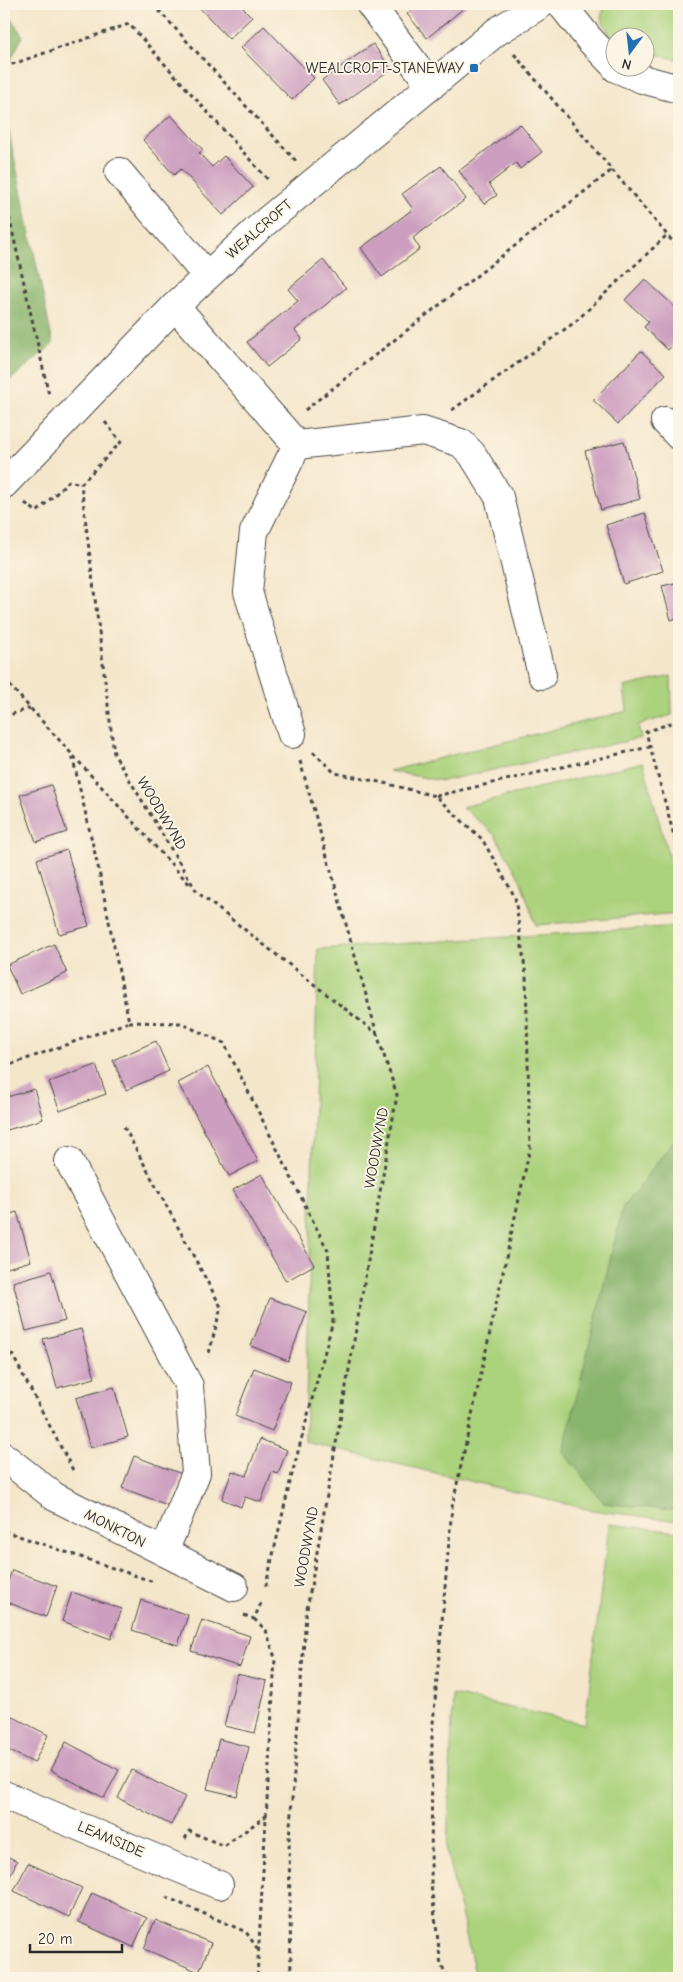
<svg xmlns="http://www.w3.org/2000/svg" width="683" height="1982" font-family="'Comic Neue',sans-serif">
	<rect width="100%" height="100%" fill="#fcf5e5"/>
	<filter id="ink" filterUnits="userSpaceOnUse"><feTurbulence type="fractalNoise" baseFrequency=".02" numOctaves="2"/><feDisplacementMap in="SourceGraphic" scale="10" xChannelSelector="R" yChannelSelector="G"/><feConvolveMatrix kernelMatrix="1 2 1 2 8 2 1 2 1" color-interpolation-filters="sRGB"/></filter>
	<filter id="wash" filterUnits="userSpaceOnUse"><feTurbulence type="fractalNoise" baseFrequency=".0096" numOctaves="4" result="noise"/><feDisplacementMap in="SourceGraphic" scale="20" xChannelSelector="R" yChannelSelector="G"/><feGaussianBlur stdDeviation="1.12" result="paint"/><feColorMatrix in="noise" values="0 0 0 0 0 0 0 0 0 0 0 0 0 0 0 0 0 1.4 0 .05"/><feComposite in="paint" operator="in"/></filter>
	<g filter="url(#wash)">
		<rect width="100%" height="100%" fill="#f4e6cb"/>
		<path fill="#abd27d" stroke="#6b7e54" d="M605,4H679V60L646,52V38H616L614,44L601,18Z
			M671,676L672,715L638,725L641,738L442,781L389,771L627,711L624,687Z
			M643,762L679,895V913L536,925L520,879L495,835L462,807Z
			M679,926V1521L591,1510L305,1442L318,949Z
			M609,1524L679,1532V1978H476L447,1853L453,1695L585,1724Z"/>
		<path fill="#88b46c" stroke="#5a704c" d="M4,8L23,36L4,73Z
			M4,108L53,344L8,382L4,359Z
			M679,1134V1511L604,1503L563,1452L623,1207Z"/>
		<g id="blocks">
			<path fill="#cc9fc0" d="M196,4H239L252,17L229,39Z
				M419,4H469L427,38L407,14Z
				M264,26L314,78L292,100L241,48Z
				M373,44L391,69L340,105L322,80Z
				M171,115L203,150L199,153L212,167L224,156L253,187L223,215L181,169L174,175L143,140Z
				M520,124L542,152L520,169L516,163L489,184L497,195L484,204L459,171Z
				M441,166L466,199L413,238L420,249L382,277L361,248L413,209L402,194Z
				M323,260L346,288L295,330L302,339L267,367L247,342L298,301L288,289Z
				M645,279L679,311V338L668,350L644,327L649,322L625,300Z
				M641,351L666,374L618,424L593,400Z
				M624,441L640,499L601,510L585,451Z
				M645,513L663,571L624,584L606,525Z
				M679,582V617L671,620L662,586Z
				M51,785L67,832L36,842L20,795Z
				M67,850L89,926L59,934L37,859Z
				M54,944L67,973L20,994L7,965Z
				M156,1041L169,1071L126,1090L113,1060Z
				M96,1065L106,1094L60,1111L49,1082Z
				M208,1067L258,1161L229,1176L178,1083Z
				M34,1089L43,1119L4,1131V1098Z
				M262,1174L314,1265L286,1281L233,1190Z
				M17,1212L31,1261L4,1269V1216Z
				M51,1271L65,1321L26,1331L13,1282Z
				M270,1298L307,1312L288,1361L251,1346Z
				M81,1329L95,1378L57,1388L43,1339Z
				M254,1368L291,1382L272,1431L235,1416Z
				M114,1387L128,1437L90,1448L76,1398Z
				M260,1439L287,1450L278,1474L272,1472L261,1502L245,1497L241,1507L222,1499L232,1471L246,1476Z
				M134,1456L182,1474L170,1506L122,1488Z
				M12,1570L57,1586L46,1617L4,1601V1592Z
				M72,1592L122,1609L111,1639L62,1621Z
				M141,1600L188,1615L178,1645L132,1630Z
				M202,1620L250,1636L240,1667L191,1651Z
				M237,1674L267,1681L255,1733L224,1726Z
				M4,1712L48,1735L34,1763L4,1748Z
				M219,1739L249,1747L237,1796L207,1789Z
				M66,1742L119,1770L104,1798L51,1770Z
				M132,1770L185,1797L171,1825L118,1798Z
				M4,1855L17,1861L4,1889Z
				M28,1863L82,1888L69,1917L14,1891Z
				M92,1893L147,1918L133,1947L79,1922Z
				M155,1920L211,1943L199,1972L144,1949Z"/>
		</g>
	</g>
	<g filter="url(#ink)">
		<use href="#blocks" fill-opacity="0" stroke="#494743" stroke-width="1"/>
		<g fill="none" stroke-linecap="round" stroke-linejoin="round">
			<defs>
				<path id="minor" d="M370,4L431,86
					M561,4L590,40L616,67
					M616,68L642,79L679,89
					M119,172L207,276
					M175,306L297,445
					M665,421L679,436
					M297,445L423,431L461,443L472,454L499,497L542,675
					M4,484L175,306L263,224L496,32L541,4
					M292,734L248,592L254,532L297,445
					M69,1161L189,1386L196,1473L164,1552
					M4,1457L55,1497L234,1587
					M4,1795L219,1885"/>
			</defs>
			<use href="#minor" stroke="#494743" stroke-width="30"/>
			<path stroke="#494743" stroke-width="3" stroke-dasharray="4 4" stroke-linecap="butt" d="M153,4L296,161
				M514,54L679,249
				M4,67L129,24L270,182
				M4,194L49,395
				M305,410L612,170
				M452,410L575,322L667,235
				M105,422L121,442L81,484L114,754L197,892L377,1034L397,1095L306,1615L289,1839L291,1978
				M25,503L37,512L69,481L81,484
				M4,679L191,886
				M4,717L30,708
				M679,720L646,732L679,854
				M313,752L335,773L384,783L435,796L482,839L515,897L526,976L530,1148L452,1507L432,1735L431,1885L441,1965L449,1978
				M300,761L377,1034
				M436,796L649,747
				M129,1022L180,1023L224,1043L328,1251L333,1321L291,1478L265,1589
				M4,1067L129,1022L99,871L72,755
				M124,1127L221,1307L208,1357
				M4,1339L74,1472
				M4,1531L154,1582
				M244,1615L254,1619L261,1603
				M254,1619L266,1630L275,1658L257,1978
				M185,1839L189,1831L224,1846L266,1816
				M166,1897L246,1932L259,1951"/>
			<use href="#minor" stroke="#fff" stroke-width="28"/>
		</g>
	</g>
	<rect fill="#1f6fb2" stroke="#fcf5e5" stroke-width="2" x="469" y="63" width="10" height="10" rx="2.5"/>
	<g text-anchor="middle" stroke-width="4" stroke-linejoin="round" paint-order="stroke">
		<g font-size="15" fill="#2b2b2b" stroke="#fcf5e5" text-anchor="end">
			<text x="464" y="73">WEALCROFT-STANEWAY</text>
		</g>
		<g font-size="15" fill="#2b2b2b" stroke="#fcf5e5">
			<text transform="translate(259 229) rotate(-41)" y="5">WEALCROFT</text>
			<text transform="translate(162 813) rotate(59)" y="5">WOODWYND</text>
			<text transform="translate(376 1148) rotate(-80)" y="5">WOODWYND</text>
			<text transform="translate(115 1528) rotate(27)" y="5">MONKTON</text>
			<text transform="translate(306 1547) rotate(-80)" y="5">WOODWYND</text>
			<text transform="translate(111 1839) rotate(23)" y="5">LEAMSIDE</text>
		</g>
	</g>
	<rect width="683" height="1982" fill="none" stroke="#fcf5e5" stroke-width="20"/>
	<g transform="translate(630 52) rotate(195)"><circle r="24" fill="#fcf5e5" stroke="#a8a49b"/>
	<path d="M0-4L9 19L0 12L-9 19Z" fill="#1f6fb2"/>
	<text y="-8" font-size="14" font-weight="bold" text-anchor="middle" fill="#2b2b2b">N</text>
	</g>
	<path d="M30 1944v8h92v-8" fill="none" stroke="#2b2b2b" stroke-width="2.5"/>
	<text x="38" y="1944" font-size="15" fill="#2b2b2b" stroke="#fcf5e5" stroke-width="4" paint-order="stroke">20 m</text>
</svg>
